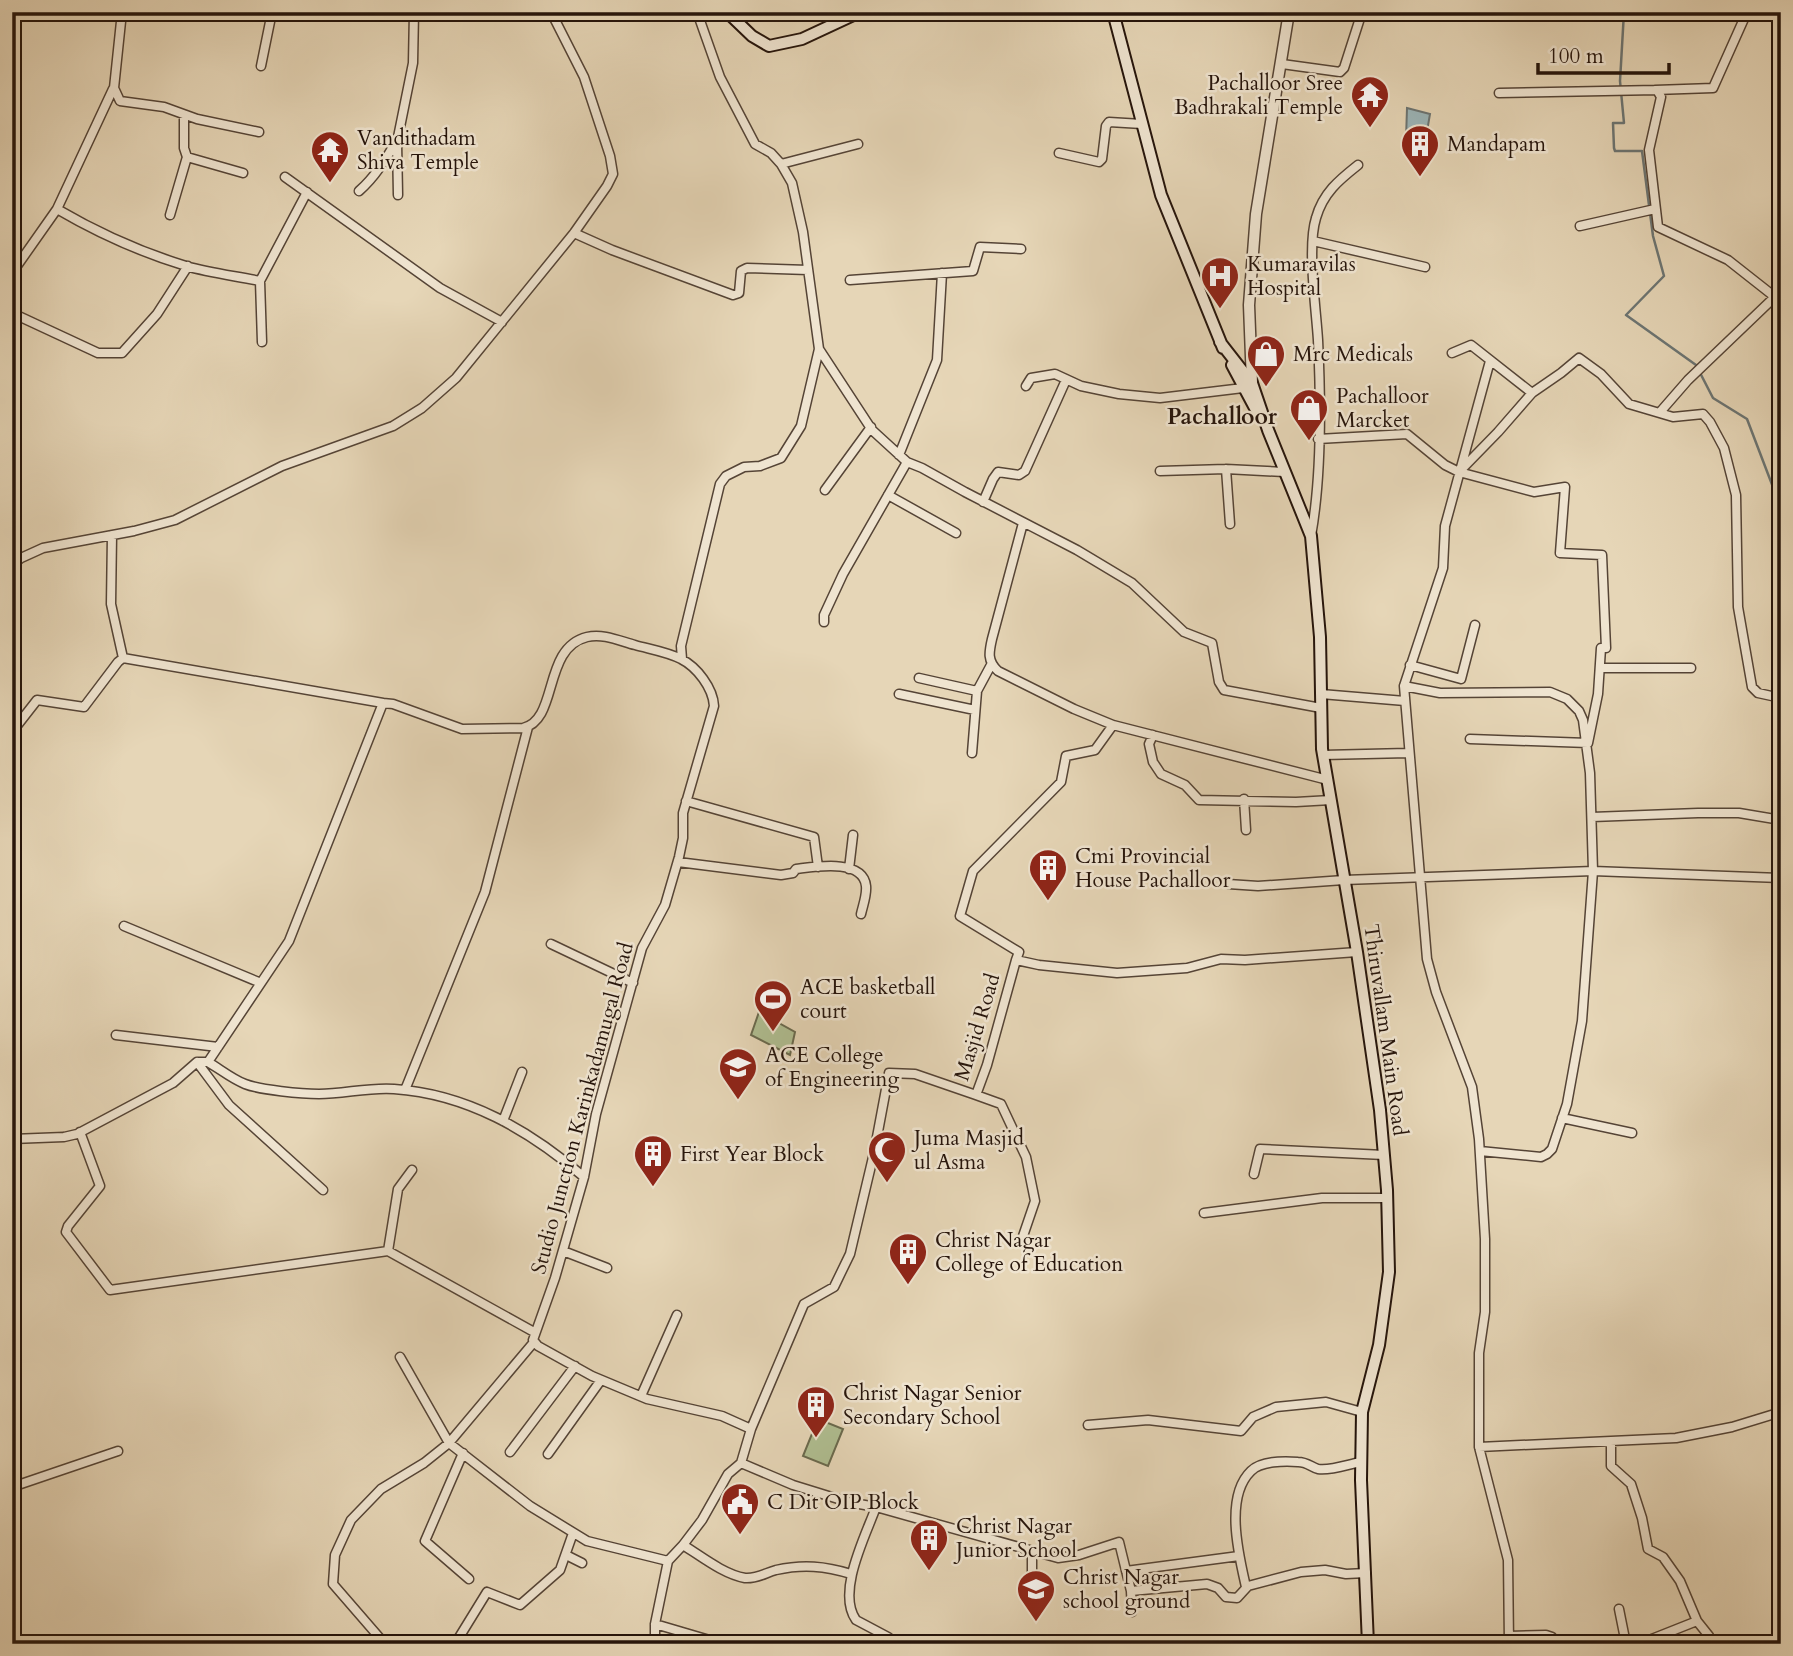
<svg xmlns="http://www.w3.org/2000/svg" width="1793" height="1656" font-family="Cardo,serif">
	<rect width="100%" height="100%" fill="#e6d6b7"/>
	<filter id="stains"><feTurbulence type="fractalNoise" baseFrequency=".00286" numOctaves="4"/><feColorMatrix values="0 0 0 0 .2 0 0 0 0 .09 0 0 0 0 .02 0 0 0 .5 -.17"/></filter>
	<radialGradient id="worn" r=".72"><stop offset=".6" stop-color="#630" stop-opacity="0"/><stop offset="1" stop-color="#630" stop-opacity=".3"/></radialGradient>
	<path fill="#b0bf92" stroke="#6a6a4e" stroke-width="2" d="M759,1012L795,1032L790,1055L751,1035Z
		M818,1419L843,1429L828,1466L803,1456Z"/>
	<path fill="#9cb6b9" stroke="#6c7573" stroke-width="2" d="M1407,108L1430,114L1425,143L1406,139Z"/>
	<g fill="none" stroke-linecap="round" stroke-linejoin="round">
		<path stroke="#6c7573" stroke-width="2.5" d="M1624,12L1620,81L1624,123H1613L1614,148L1615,151H1642L1653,236L1664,276L1626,315L1696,365L1713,398L1747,419L1781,508"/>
		<defs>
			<path id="minor" d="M122,12L114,88L120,101L164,107L197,119L259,132
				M1282,64L1340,72L1344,68L1362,12
				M261,66L272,12
				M1655,90L1713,88L1747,12
				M1499,93L1657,90L1661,97L1649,150L1658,227L1728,260L1775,297
				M1059,153L1099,162L1102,159L1106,126L1109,122L1142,124
				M187,157L243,173
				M781,164L858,144
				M285,177L440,288L502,322
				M359,191C375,177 386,159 397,140
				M398,195L397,142L413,63L414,12
				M57,209C98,233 140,252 186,266C210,273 236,276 260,281L307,192
				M170,215L187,157L184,148V115
				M1580,226L1655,209
				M574,233L612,250L733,295L739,293L741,271L747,268L808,270
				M1313,241L1425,267
				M12,273L57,209L113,89
				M850,280L973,271L980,247L1021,249
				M260,281L262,342
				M12,313L98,353H122L157,314L188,266
				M819,349L872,430L907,462L922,468L965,492L1077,550L1132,583L1184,632L1212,643L1219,682L1224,690L1321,708
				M1452,353L1471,345L1532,393
				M1026,386L1031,378L1055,374L1081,386L1119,394L1160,398L1243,388
				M1661,411L1688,380L1781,291
				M1318,439L1407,434L1445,465L1459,472L1498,432L1532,393L1561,373L1579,358L1601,374L1629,404L1673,417L1703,414L1710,422L1724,448L1736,495L1738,607L1752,687L1758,693L1781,698
				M899,455L937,360L942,273
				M1226,469L1230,524
				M1160,471L1226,469L1284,472
				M1459,472L1534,492L1565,487L1560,553L1602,555L1606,648H1601L1598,694L1588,743L1470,739
				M825,490L871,427
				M888,495L956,533
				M983,502L993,479L998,472L1019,475L1025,471L1066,380
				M1023,523L992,639C989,652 987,661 998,671L1074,709L1113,725L1328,780
				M112,535L111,604L123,658
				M1311,536C1322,475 1321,402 1318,340C1316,308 1307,246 1316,218C1323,193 1339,180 1358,165
				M12,565L21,558L43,548L134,531L175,520L282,466L393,426L422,408L456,378L574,233L607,186L613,174L610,156L584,77L551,12
				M824,622V615L843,574L907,462
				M682,659L681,646L720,484L726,476L744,467L760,466L781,458L801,426L819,349L803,232L792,183L781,164L771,153L755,144L720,77L697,12
				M1410,665L1461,679L1475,625
				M1600,668H1691
				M919,678L977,691
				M1404,686L1427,959L1436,992L1472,1087L1479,1139L1485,1239V1312L1479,1353V1447L1508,1560L1509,1644
				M899,694L975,710
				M1321,694L1405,701
				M12,732L37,700L84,707L118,662L123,658L383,703
				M1153,735L1149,744L1153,762L1161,774L1185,785L1199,800L1296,802L1331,800
				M972,753L977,691L991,665
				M1323,755L1408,753
				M1244,799L1246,830
				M686,801L814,837L818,867
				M1592,817L1698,813H1739L1781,820
				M678,862L781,875L793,873L796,869C814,867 863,858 866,886C867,895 863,905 861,914
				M849,869L853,835
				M1228,884L1258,886L1344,880L1593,871L1781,878
				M124,926L261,983
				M551,944L633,983
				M1016,960L1019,952L960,916L973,871L1061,782L1066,756L1095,750L1113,725
				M116,1035L218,1047
				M197,1062L229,1105L323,1190
				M208,1062L289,941L383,703L393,704L462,729L523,728C559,720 542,648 587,637C603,633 620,641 635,645C649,649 668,652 681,659C697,667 713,688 714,706L683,813V838L679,857L665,905L642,948L596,1114L584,1177L555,1278L533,1340L538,1346L592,1376L647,1399L722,1416L751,1429L741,1463L793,1485L848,1502L876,1507L1058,1558L1079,1555L1119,1542L1131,1591L1132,1612
				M405,1090L485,892L528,727
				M976,1095L1001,1104L1026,1157L1035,1201L1022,1239
				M1562,1118L1632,1133
				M503,1121L522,1072
				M80,1132L100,1186L68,1226L66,1232L110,1290L388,1251L534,1332
				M12,1139L64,1137L77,1134L173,1083L197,1062H208C220,1069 232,1079 245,1084C260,1090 302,1094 319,1094C344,1094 369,1087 394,1089C467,1094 529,1130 584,1177
				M1480,1151L1541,1157L1547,1154L1552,1149L1567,1104L1582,1021L1593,871L1590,773L1583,720L1579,711L1567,699L1550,692L1440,693L1404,686L1443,568L1445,526L1490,361
				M1254,1174L1260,1149L1384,1155
				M1204,1213L1322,1198H1388
				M388,1251L398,1189L412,1170
				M563,1251L607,1268
				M400,1357L449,1443L530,1506L587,1541L668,1561
				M641,1396L677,1315
				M1088,1425L1148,1420L1241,1431L1253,1417L1276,1407L1326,1402L1362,1412
				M751,1429L804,1304L834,1287L850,1254L874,1153L889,1073L915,1074L976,1095L987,1065L1016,960L1039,965L1117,973L1187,968L1221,959L1245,960L1357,952
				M1611,1441V1466L1631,1484L1642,1518L1648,1549L1663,1557L1680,1581L1697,1621L1709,1636L1711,1644
				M1479,1447L1676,1438L1732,1427L1781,1412
				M510,1452L575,1366
				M463,1453L425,1541L469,1579
				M548,1454L601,1380
				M741,1463L728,1474L702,1520L683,1545C701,1556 723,1574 745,1578C757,1579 765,1573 776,1570C803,1564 825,1566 851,1574
				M12,1487L118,1451
				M876,1507C866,1535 836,1592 856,1620L888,1637L897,1644
				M566,1555L582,1563
				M1126,1571L1239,1556
				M1246,1587C1239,1556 1224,1497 1251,1471C1261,1461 1285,1461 1298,1462C1307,1462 1311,1467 1318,1469C1331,1471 1349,1464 1361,1462
				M1131,1591L1207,1584L1218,1588L1226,1597L1237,1598L1248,1586L1301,1572L1325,1570L1346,1574L1366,1573
				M1032,1608V1552
				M1619,1609L1626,1644
				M655,1624L723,1644
				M1509,1636L1546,1635L1552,1637L1556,1644
				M385,1644L333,1584L335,1555L351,1520L381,1489L424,1463L449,1443L534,1342
				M455,1644L487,1592L520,1605L560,1570L573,1533
				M655,1644V1624L668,1561L683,1545
				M1639,1644L1697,1621"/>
			<path id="tertiary" d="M1252,383L1249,305L1256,214L1289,12"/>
			<path id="secondary" d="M727,12L752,36L769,46L802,39L860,12
				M1113,12L1161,195L1223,348
				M1220,342L1252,383L1268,430L1311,536L1320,637L1322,749L1357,952L1380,1110L1387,1190L1389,1272L1379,1345L1362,1412L1361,1480L1368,1644
				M1232,365L1256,410"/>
		</defs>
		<use href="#minor" stroke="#554436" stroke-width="11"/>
		<use href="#tertiary" stroke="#554436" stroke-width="13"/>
		<use href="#secondary" stroke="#25140b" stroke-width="14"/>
		<use href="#minor" stroke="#efe4d0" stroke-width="8"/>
		<use href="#tertiary" stroke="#efe4d0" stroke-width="10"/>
		<use href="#secondary" stroke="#efe4d0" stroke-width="10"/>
	</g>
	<defs>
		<symbol id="temple-pin" viewBox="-11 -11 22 30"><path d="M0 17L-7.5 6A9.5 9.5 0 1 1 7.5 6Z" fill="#8f2418" stroke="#efe4d0"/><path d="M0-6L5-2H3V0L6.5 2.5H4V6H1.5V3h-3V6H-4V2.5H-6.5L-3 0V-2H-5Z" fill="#fff"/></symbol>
		<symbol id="building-pin" viewBox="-11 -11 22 30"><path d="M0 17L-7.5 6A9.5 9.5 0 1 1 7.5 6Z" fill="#8f2418" stroke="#efe4d0"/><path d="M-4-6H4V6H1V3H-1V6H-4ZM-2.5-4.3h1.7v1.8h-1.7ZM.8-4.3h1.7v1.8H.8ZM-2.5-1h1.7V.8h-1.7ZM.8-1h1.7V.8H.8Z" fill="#fff"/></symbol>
		<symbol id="hospital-pin" viewBox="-11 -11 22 30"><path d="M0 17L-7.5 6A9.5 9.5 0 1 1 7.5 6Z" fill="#8f2418" stroke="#efe4d0"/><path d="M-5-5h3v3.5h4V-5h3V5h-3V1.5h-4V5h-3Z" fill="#fff"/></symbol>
		<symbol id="shop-pin" viewBox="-11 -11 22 30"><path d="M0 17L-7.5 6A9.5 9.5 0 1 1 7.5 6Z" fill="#8f2418" stroke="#efe4d0"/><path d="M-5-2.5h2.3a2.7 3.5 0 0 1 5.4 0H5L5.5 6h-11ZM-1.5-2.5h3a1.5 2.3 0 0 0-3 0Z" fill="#fff"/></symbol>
		<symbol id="stadium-pin" viewBox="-11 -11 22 30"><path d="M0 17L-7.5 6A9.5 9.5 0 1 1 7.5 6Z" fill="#8f2418" stroke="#efe4d0"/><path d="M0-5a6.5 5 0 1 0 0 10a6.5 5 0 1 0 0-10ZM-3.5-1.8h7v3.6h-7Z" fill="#fff"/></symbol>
		<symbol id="university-pin" viewBox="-11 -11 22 30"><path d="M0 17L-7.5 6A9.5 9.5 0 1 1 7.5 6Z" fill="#8f2418" stroke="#efe4d0"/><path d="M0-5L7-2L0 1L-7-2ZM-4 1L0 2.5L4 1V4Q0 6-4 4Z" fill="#fff"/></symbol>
		<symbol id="mosque-pin" viewBox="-11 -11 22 30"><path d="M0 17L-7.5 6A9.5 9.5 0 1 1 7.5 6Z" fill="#8f2418" stroke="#efe4d0"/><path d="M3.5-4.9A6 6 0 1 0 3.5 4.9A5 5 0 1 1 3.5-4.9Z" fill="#fff"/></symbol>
		<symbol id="civic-pin" viewBox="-11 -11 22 30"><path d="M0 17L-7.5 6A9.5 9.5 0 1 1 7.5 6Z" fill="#8f2418" stroke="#efe4d0"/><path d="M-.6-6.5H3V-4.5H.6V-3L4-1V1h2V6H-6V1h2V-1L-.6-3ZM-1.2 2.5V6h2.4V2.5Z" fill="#fff"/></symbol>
		<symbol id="school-pin" viewBox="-11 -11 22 30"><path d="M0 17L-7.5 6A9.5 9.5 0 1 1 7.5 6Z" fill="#8f2418" stroke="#efe4d0"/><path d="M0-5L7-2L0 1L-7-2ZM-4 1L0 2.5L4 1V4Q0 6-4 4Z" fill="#fff"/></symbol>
	</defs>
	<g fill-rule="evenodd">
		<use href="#temple-pin" x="1348" y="73" width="44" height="60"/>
		<use href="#building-pin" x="1398" y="122" width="44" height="60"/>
		<use href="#temple-pin" x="308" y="128" width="44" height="60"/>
		<use href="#hospital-pin" x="1198" y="254" width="44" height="60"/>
		<use href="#shop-pin" x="1244" y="332" width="44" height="60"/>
		<use href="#shop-pin" x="1287" y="386" width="44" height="60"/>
		<use href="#building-pin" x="1026" y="846" width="44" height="60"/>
		<use href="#stadium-pin" x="751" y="977" width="44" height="60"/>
		<use href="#university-pin" x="716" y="1045" width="44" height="60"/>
		<use href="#mosque-pin" x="865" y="1128" width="44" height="60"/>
		<use href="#building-pin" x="631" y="1132" width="44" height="60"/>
		<use href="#building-pin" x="886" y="1230" width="44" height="60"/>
		<use href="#building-pin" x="794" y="1383" width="44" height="60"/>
		<use href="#civic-pin" x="718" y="1480" width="44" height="60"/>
		<use href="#building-pin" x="907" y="1516" width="44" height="60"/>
		<use href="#school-pin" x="1014" y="1567" width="44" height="60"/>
	</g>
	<g text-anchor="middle" stroke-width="5" stroke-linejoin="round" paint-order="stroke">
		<g font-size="21" fill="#25140b" stroke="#efe4d0" text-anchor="start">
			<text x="1343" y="90" text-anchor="end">Pachalloor Sree<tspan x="1343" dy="24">Badhrakali Temple</tspan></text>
			<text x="357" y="145">Vandithadam<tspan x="357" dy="24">Shiva Temple</tspan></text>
			<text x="1447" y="151">Mandapam</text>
			<text x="1247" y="271">Kumaravilas<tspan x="1247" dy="24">Hospital</tspan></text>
			<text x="1293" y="361">Mrc Medicals</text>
			<text x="1336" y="403">Pachalloor<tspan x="1336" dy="24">Marcket</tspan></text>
			<text x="1075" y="863">Cmi Provincial<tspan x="1075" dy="24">House Pachalloor</tspan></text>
			<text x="800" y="994">ACE basketball<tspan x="800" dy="24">court</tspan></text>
			<text x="765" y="1062">ACE College<tspan x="765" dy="24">of Engineering</tspan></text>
			<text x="914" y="1145">Juma Masjid<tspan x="914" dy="24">ul Asma</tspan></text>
			<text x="680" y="1161">First Year Block</text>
			<text x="935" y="1247">Christ Nagar<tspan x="935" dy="24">College of Education</tspan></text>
			<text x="843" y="1400">Christ Nagar Senior<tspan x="843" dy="24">Secondary School</tspan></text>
			<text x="767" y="1509">C Dit OIP Block</text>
			<text x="956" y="1533">Christ Nagar<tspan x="956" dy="24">Junior School</tspan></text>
			<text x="1063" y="1584">Christ Nagar<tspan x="1063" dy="24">school ground</tspan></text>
		</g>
		<g font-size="21" fill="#25140b" stroke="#efe4d0">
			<text transform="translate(977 1027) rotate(-73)" y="7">Masjid Road</text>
			<text transform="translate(1386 1030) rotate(82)" y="7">Thiruvallam Main Road</text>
			<text transform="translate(582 1108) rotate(-75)" y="7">Studio Junction Karinkadamugal Road</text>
		</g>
		<g font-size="23" font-weight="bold" fill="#25140b" stroke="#efe4d0">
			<text x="1222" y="424">Pachalloor</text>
		</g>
	</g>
	<rect width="1793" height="1656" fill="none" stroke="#e6d6b7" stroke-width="42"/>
	<rect x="14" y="14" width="1765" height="1628" fill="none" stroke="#25140b" stroke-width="3.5"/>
	<rect x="21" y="21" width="1751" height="1614" fill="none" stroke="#25140b" stroke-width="2"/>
	<path d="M1538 63v10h131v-10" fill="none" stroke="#25140b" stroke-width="3.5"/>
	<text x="1548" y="63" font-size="21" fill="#25140b" stroke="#efe4d0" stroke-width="5" paint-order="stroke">100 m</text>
	<rect width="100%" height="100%" filter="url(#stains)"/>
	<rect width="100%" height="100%" fill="url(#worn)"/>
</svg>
